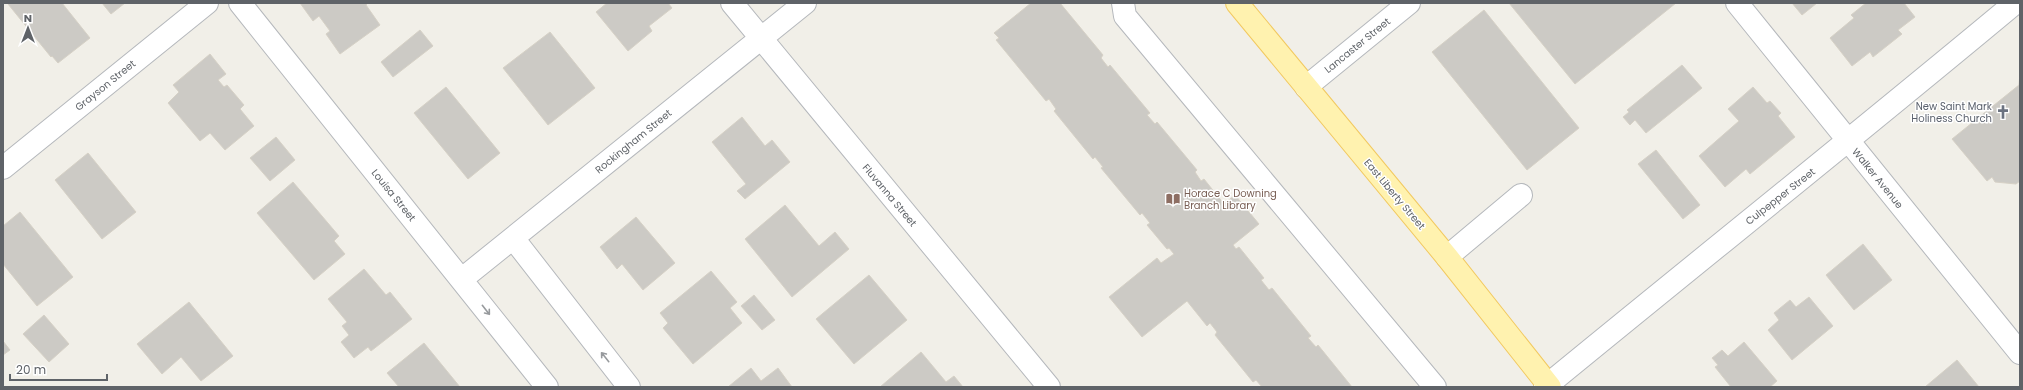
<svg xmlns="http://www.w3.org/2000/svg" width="2023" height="390" font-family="Poppins,sans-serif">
	<rect width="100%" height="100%" fill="#f1efe8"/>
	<path fill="#cccac5" stroke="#d6d1c6" d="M10,3H62L90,38L58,63L52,56L51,57L8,4Z
		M102,3H125L111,14Z
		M300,3H368L366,5L380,25L340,54L326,34L330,31L319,16L313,21Z
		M607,3H668L672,8L649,26L652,31L628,51L596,12Z
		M1031,3H1060L1103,55L1101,58L1108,67L1110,65L1150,113L1147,115L1155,124L1157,122L1197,170L1195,172L1201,181L1204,179L1224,204L1235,195L1259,224L1233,245L1236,249L1239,247L1264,278L1261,280L1269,290L1272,288L1311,336L1308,338L1316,347L1318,345L1352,387H1262L1256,380L1253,382L1215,335L1217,332L1210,323L1207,326L1187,301L1142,337L1109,297L1157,258L1161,263L1174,254L1169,248L1167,249L1147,225L1150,223L1142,213L1140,215L1101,168L1103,167L1095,157L1093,159L1054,111L1056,109L1049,99L1046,101L996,40L999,38L994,33Z
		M1509,3H1676L1575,84Z
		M1792,3H1817L1802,15Z
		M1866,3H1904L1915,17L1898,30L1902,34L1873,57L1870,52L1852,66L1830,38L1854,18L1851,15Z
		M1484,10L1579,128L1527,170L1432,52Z
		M420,30L433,46L393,77L381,62Z
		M550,32L595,88L548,125L503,68Z
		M210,54L226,74L218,80L224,87L227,85L244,105L240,109L254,126L225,150L210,133L200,141L168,103L179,92L173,85Z
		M1682,65L1702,88L1646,133L1635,120L1630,125L1623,117L1629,112L1627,110Z
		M2020,73V181L2016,184L1995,182L1992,177L1987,181L1952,139L2019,85Z
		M446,87L500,153L468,179L414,113Z
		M1753,87L1767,103L1770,101L1781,113L1778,116L1795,137L1750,174L1746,169L1725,187L1699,156L1739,121L1728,109Z
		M742,117L765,146L772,140L790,162L745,199L737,191L746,184L712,142Z
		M276,137L295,160L270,181L250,158Z
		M1656,150L1700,205L1683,219L1638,164Z
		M88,153L136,212L102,239L55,180Z
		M293,182L339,236L334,241L345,254L314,280L257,213Z
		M785,205L819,246L835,232L849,249L792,297L745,239Z
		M20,212L73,277L37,306L3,264V226Z
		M636,217L675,263L643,290L622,264L617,269L600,247Z
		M1863,244L1892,280L1854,310L1826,275Z
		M364,269L386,295L390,292L412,319L371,351L368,347L354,358L341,342L349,335L342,326L347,322L328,299Z
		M711,271L737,302L730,308L742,323L693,364L663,328L668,323L660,313Z
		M869,275L907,320L854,364L816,319Z
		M754,295L775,320L762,330L741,306Z
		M1809,297L1833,326L1792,360L1768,330L1779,320L1774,313L1790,300L1796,307Z
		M189,302L233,356L201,381L181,357L162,374L137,344Z
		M44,315L69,344L49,362L23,334Z
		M3,341L10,350L3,355Z
		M1744,342L1777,381L1770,387H1731L1715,367L1718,365L1712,358L1722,350L1728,356Z
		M424,343L460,387H399L387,373Z
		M921,352L946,382L954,376L963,387H880Z
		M1957,360L1979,387H1925Z
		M751,368L761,381L778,368L792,387H728Z"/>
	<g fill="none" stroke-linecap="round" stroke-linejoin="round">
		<defs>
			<path id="minor" d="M240,3L547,387
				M732,3L1049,387
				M1123,3L1125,16L1435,387
				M1737,3L2020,353
				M1306,87L1409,3
				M3,168L207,3
				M513,238L629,387
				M1447,257L1521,195
				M462,279L805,3
				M1545,387C1701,259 1859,133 2015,3"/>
			<path id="major" d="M1237,3L1447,257L1550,387"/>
		</defs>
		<use href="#minor" stroke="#b5b8bc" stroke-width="24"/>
		<use href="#major" stroke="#f2c960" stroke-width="24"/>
		<use href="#minor" stroke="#fff" stroke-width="22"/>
		<use href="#major" stroke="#fff2af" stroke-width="22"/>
	</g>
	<defs><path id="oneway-shaft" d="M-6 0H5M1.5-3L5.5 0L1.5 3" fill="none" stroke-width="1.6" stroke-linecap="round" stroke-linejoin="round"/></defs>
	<g stroke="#979a9d">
		<use href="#oneway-shaft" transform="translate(486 310) rotate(52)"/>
		<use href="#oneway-shaft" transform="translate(605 357) rotate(-129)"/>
	</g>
	<defs>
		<symbol id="church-bare" viewBox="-9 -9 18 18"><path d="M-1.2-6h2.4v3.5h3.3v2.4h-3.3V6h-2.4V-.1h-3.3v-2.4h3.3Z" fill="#6b7280" stroke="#fff" stroke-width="2.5" paint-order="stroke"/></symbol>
		<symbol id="library-bare" viewBox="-9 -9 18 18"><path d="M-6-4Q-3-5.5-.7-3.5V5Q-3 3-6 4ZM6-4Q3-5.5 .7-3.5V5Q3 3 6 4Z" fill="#8d6e63" stroke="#fff" stroke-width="2.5" paint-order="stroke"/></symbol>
	</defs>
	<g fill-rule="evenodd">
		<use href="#church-bare" x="1993" y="102" width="20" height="20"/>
		<use href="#library-bare" x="1163" y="189" width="20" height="20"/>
	</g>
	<g text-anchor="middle" stroke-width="3" stroke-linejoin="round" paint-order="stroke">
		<g font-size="10" fill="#5f6368" stroke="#fff">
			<text transform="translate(1357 45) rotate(-39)" y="4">Lancaster Street</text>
			<text transform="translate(105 85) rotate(-39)" y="4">Grayson Street</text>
			<text transform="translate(633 141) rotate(-39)" y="4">Rockingham Street</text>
			<text transform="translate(1878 178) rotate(51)" y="4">Walker Avenue</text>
			<text transform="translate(1395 194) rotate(50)" y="4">East Liberty Street</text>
			<text transform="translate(394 195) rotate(51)" y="4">Louisa Street</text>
			<text transform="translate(890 195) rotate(50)" y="4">Fluvanna Street</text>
			<text transform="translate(1780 196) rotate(-38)" y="4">Culpepper Street</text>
		</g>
		<g font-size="10" fill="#5b616d" stroke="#fff" text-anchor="end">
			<text x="1992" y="110">New Saint Mark<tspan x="1992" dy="12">Holiness Church</tspan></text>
		</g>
		<g font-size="10" fill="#785e54" stroke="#fff" text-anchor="start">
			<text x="1184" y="197">Horace C Downing<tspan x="1184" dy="12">Branch Library</tspan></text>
		</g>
	</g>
	<rect width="2023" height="390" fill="none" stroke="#5f6368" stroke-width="8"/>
	<g transform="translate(28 28)" stroke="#ffffff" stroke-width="3" paint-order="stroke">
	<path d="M0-3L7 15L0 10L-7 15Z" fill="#5f6368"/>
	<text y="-6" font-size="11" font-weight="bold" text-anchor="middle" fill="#5f6368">N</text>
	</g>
	<path d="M10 374v6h97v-6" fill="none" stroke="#5f6368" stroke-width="2"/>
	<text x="16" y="374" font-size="12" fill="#5f6368" stroke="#ffffff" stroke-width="3" paint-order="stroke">20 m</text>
</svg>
